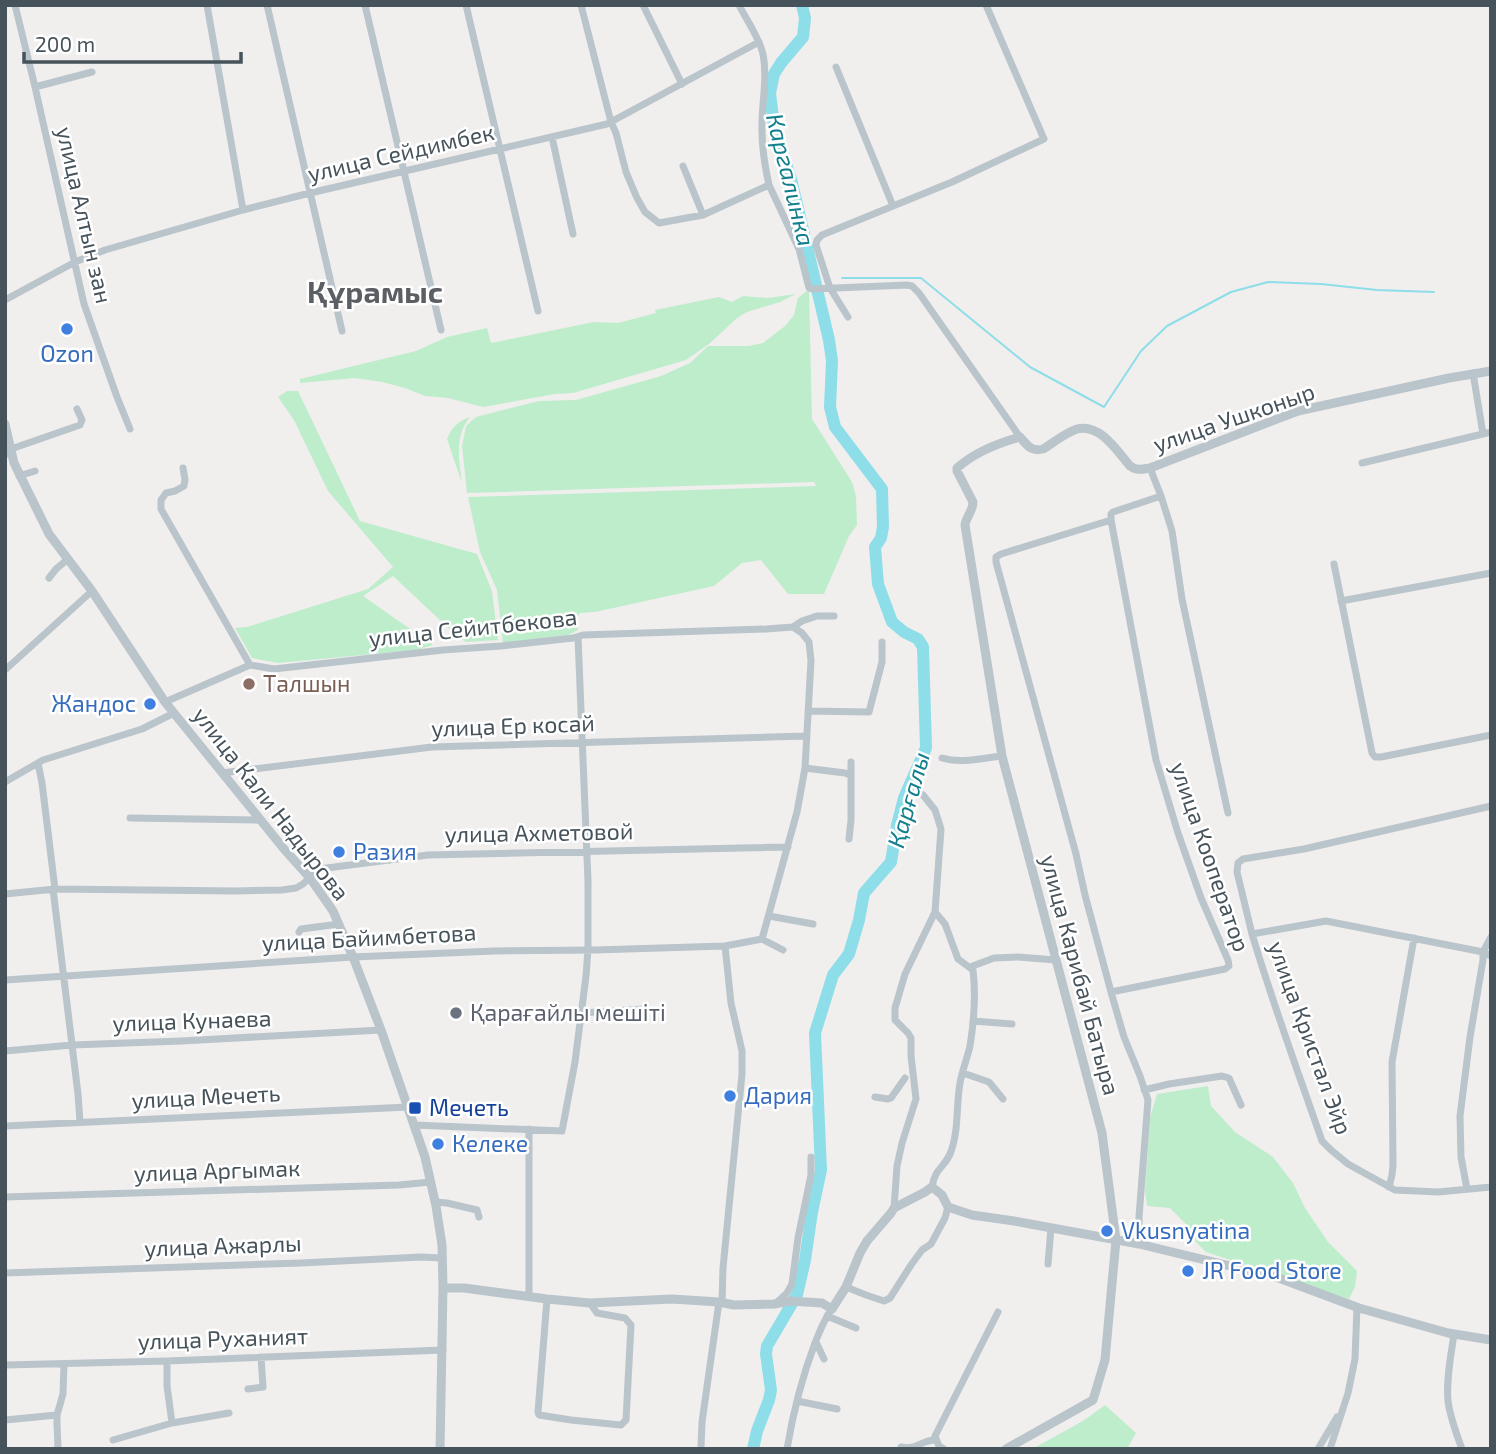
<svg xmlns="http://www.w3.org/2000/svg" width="1496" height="1454" font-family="'Exo 2',sans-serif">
	<rect width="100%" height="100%" fill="#f1eeee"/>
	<path fill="#beedcc" d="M809,289L812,419L852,482L856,496L857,525L849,536L824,594H788L761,560L742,563L714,586L595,612L580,613L578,616V630L568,635L503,643L497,590L480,552L468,497L816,486L814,482L467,493L462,446L466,426L476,417L539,401L576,400L661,376L690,363L708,346H748L763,343L785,326L794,315L798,298Z
		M796,294L780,302L747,312L737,318L709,344L686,360L573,393L555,394L483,407L448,398L425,396L405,388L382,382L355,378L300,383V379L416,351L447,337L487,328L491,343L594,322L618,323L656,313L655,310L719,297L732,302L743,296L767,298Z
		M287,391H298L360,521L477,554L492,591L498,640L466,642L458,637L393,576L363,596L433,645L416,650L278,663L252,658L235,628L247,627L368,589L393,567L328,491L294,420L278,397Z
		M470,417C454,436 459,460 462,483L447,439C452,427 458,421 470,417Z
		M1208,1086L1211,1106L1235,1132L1273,1157L1293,1183L1305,1208L1328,1242L1357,1271L1355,1287L1349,1299L1206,1252L1194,1240L1185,1223L1170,1208L1147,1206L1145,1190L1150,1118L1157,1094Z
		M1105,1405L1136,1433L1127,1449H1032L1083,1421Z"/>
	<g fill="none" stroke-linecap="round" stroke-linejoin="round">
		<path stroke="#8ddee8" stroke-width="2" d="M842,278H921L1030,367L1104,407L1141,351L1167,326L1231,292L1268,282L1321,284L1377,290L1434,292"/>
		<path stroke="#8ddee8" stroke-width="12" d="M753,1449L757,1431L769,1400L771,1390L766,1354L767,1346L797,1295L805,1260L812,1212L821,1170L815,1033L833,975L849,954L859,920L864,893L891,862L897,825L904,798L926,748L923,647L918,639L904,632L892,622L878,584L875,547L881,538L883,527L882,489L835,427L830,407L832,361L829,340L791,179L774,127L770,93L774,74L781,63L803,37L805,18L802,5"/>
		<path stroke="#bac4cb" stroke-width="7" d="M15,5L35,87L84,304L117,397L130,429
			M207,5L243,210
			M267,5L342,331
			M365,5L441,330
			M466,5L538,311
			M581,5L611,122L616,133L626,172L637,198L645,212L659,223L703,215L769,185C765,167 762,149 762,131C761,106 768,79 763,54C759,37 747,21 739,5
			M643,5L682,84
			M836,67L893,206
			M35,87L92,72
			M552,137L573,234
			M683,166L703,215
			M769,185L799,249L809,288L812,289L907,285L912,286L919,293L1020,437
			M5,300L75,262L105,250L243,210L310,193L607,124L759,42
			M848,317L830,288L816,245L817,240L822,235L952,182L1044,139L986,5
			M1473,373L1483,434
			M5,455L11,449L80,425L82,420L77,409
			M1362,463L1491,432
			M183,468L185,480L184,486L175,491L166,493L161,500V509L250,665
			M19,476L35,471
			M1161,496L1172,531L1182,599L1228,813
			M1111,520L1001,554L996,557V562L1076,854L1085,895L1111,992L1124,1037L1140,1076L1148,1100L1139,1217V1244
			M1334,564L1372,753L1375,757H1381L1491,735
			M49,578L56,569L68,559
			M1341,601L1491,573
			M5,670L92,591
			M165,702L250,665L274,669L443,650L501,646L573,638L583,635L766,629L793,627L802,621L817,616H834
			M808,711L869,712L882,662V642
			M942,758C961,764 982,758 1002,756
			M38,763L42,783L55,889
			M805,768L845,773L850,775
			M222,773L432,747L807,736
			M5,782L43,760L142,729L174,713
			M130,818L260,820
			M849,839L851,820V762
			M53,889L78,1094L80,1122
			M5,894L55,889L236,891L282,890L296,888L303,884L319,869L428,855L788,847
			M769,916L813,924
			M299,932L301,929L339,924
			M1252,934C1273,1004 1298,1072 1322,1141L1331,1150L1348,1164L1395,1190L1438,1192L1491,1187
			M1491,937L1483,952L1491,956
			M762,939L783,950
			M970,967L994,958L1018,957L1056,960
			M5,980L353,957L494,951L595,950L725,946L762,939L797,812L805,768L811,661L809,642L802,633L793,627
			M1111,992L1225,969L1229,966L1228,960L1201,898L1178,833L1156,760L1111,520V514L1113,512L1161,496L1150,468
			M582,1013L644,1009
			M973,1021L1012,1024
			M5,1051L72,1045L181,1041L381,1030
			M963,1073L989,1082L1003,1099
			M1144,1090L1169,1084L1222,1076L1229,1078L1241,1105
			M875,1097L888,1099L891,1098L905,1078
			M414,1125L562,1131L575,1062L586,976L588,949V881L578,637
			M5,1126L408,1107
			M932,1187C935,1168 944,1168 950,1154C959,1133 956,1105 960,1083C962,1071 967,1059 970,1046C974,1021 976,995 973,970L958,959L945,924L935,912
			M1389,1187L1392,1175L1393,1165L1392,1062L1414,938
			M1467,1189L1461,1157L1460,1116L1470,1037L1483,960V952L1326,921L1252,934L1237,872L1238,863L1243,859L1304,849L1491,806
			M5,1197L399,1185L431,1182
			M435,1202L447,1203L477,1210L479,1217
			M894,1208L897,1166L902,1143L916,1099L911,1056V1038L908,1033L895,1020V1008L905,974L935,912L941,829L935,810L923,795
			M1048,1264L1051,1228
			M5,1273L301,1263L421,1257L441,1258
			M846,1287L866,1295L884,1301L890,1298L911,1265L922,1250L931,1244L945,1218L948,1207
			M529,1297V1129
			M547,1299L538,1412L539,1415L571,1420L621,1425L626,1420L631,1325L625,1318L597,1313L590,1303
			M722,1303L723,1268L742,1074V1051L731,1003L725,946
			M775,1304L787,1293L792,1284L798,1238L811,1175V1157
			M827,1316L856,1328
			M1454,1334C1451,1355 1446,1379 1448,1401C1450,1417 1456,1433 1462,1449
			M816,1342L824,1359
			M167,1361V1386L172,1423
			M5,1365L167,1361L443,1350
			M248,1389L263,1387L261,1357
			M797,1401L837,1409
			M5,1420L57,1415
			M113,1440L172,1423L229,1413
			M701,1446L702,1422L719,1302
			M901,1447C917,1451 922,1439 936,1440
			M58,1449L57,1424V1415L63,1394L64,1364
			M787,1449C793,1413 802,1377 815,1343C820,1331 824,1319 832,1309
			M944,1449L939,1446L935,1436L998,1312
			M1318,1449L1337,1417
			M1330,1449L1348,1393L1355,1359L1357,1307"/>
		<path stroke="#bac4cb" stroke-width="9" d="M5,424L14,463L49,534L92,591L165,702L284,849L310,878L333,911L353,957L381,1030L425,1157L436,1206L442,1245L443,1288L440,1449
			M443,1288H464L547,1299L590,1303L672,1299L719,1302L734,1305L774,1304L790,1301L822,1303L832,1309L846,1287L860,1253L867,1241L891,1213L894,1208L925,1192L932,1187L942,1195L948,1207L972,1215L1014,1221L1139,1244L1276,1277L1359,1308L1448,1333L1491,1340
			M1006,1449L1093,1400L1105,1360L1116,1240L1102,1133L1002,756L965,525C966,517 973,511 973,502L957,471V468C975,452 998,443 1020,437C1027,445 1031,452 1043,449C1053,443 1065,433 1077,429C1100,423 1117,451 1130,466C1137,471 1143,469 1150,468L1298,411L1449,378L1491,371"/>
	</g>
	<g fill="#3f7fe0" stroke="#fff" stroke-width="2.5">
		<circle cx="67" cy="329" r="7"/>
		<circle cx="150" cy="704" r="7"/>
		<circle cx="339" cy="852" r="7"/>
		<circle cx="730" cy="1096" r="7"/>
		<circle cx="438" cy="1144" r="7"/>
		<circle cx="1107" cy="1231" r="7"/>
		<circle cx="1188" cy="1271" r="7"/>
	</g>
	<circle fill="#8d6e63" stroke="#fff" stroke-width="2.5" cx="249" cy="684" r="7"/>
	<circle fill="#6b7280" stroke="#fff" stroke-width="2.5" cx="456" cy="1013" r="7"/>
	<rect fill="#1a4fb4" stroke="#fff" stroke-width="2.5" x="408" y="1101" width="14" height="14" rx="3.5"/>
	<g text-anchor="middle" stroke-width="5" stroke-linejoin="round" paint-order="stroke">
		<g font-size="23" fill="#47535b" stroke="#fff">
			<text transform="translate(401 153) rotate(-13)" y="8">улица Сейдимбек</text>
			<text transform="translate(84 215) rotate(77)" y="8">улица Алтын зан</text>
			<text transform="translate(1234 418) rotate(-19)" y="8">улица Ушконыр</text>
			<text transform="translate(473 628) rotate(-6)" y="8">улица Сейитбекова</text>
			<text transform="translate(513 726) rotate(-2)" y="8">улица Ер косай</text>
			<text transform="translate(271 804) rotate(52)" y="8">улица Кали Надырова</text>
			<text transform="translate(539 833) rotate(-1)" y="8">улица Ахметовой</text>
			<text transform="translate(1210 857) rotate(71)" y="8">улица Кооператор</text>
			<text transform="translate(369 938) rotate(-3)" y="8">улица Байимбетова</text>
			<text transform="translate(1080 975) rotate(75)" y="8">улица Карибай Батыра</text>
			<text transform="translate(192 1021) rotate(-2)" y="8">улица Кунаева</text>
			<text transform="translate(1310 1038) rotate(70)" y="8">улица Кристал Эйр</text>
			<text transform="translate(206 1097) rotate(-3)" y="8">улица Мечеть</text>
			<text transform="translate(217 1171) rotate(-2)" y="8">улица Аргымак</text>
			<text transform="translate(223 1246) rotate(-2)" y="8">улица Ажарлы</text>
			<text transform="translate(223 1339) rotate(-2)" y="8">улица Руханият</text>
		</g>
		<g font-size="23" fill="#366cbe" stroke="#fff" text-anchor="start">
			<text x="67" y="362" text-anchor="middle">Ozon</text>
			<text x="136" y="712" text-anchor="end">Жандос</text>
			<text x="353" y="860">Разия</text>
			<text x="744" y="1104">Дария</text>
			<text x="452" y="1152">Келеке</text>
			<text x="1121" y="1239">Vkusnyatina</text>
			<text x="1202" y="1279">JR Food Store</text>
		</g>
		<g font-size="23" fill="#785e54" stroke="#fff" text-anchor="start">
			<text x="263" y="692">Талшын</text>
		</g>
		<g font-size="23" fill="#5b616d" stroke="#fff" text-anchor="start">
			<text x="470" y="1021">Қарағайлы мешіті</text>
		</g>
		<g font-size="23" fill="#164399" stroke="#fff" text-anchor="start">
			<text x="429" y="1116">Мечеть</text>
		</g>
		<g font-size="24" font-style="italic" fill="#127f8d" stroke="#fff">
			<text transform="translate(790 180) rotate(76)" y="8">Каргалинка</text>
			<text transform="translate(909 800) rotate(-74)" y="8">Қарғалы</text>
		</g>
		<g font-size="30" font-weight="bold" fill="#5b5f63" stroke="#fff">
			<text x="375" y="303">Құрамыс</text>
		</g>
	</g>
	<rect width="1496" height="1454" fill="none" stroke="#47535b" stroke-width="14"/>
	<path d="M24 52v10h217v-10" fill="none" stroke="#47535b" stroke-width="3.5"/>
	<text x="35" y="52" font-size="21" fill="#47535b" stroke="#ffffff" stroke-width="5" paint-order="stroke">200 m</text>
</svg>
